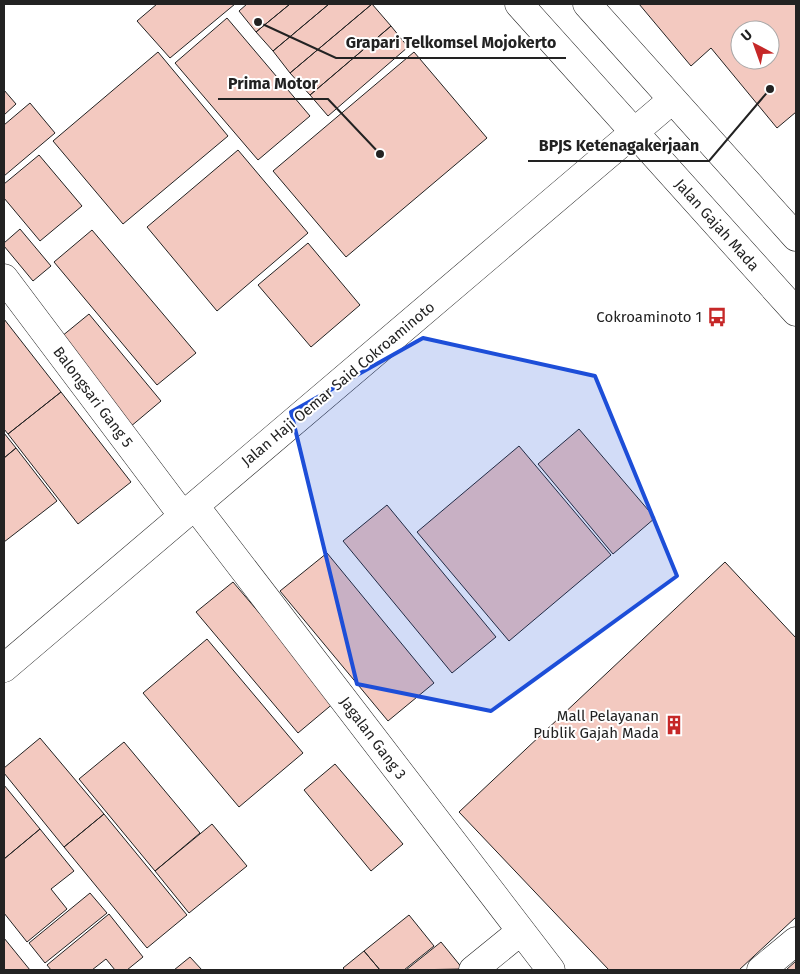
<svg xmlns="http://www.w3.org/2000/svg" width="800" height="974" font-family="'Fira Sans',sans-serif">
	<rect width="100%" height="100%" fill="#fff"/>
	<path fill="#f3c9c0" stroke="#222" fill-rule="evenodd" d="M157,4H235L170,58L137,21Z
		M247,4H290L256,32L239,11Z
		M290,4H329L273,51L256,32Z
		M329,4H372L290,73L273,51Z
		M372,4L391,26L310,95L290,73Z
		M639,4H796V112L777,128L711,48L691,66ZM740,30H770V60H740Z
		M227,18L310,116L258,160L175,63Z
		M391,26L408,47L328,116L310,95Z
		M158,52L228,136L123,224L53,141Z
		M414,52L487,138L346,257L273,171Z
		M4,90L16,104L4,115Z
		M30,103L55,133L4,176V125Z
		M238,150L308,233L217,311L147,227Z
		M39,155L82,206L40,241L4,198V184Z
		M20,229L51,266L33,281L4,246V243Z
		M92,230L196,353L157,385L54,262Z
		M308,243L360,305L311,347L258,285Z
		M89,314L161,401L130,427L56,341Z
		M4,319L61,392L8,434L4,429Z
		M61,392L131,482L78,524L8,434Z
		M579,429L655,518L613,554L538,464Z
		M4,433L16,448L4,458Z
		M519,446L611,555L509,641L417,532Z
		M16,448L57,501L4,542V458Z
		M387,505L496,637L452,673L343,541Z
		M327,553L434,683L388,721L280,591Z
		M725,562L796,638V917L739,970H609L459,812Z
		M233,582L335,702L298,733L196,612Z
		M207,639L303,753L239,807L143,693Z
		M40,738L104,814L64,847L4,773V768Z
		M124,742L200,833L155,871L79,779Z
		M335,764L403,844L371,871L304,790Z
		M4,785L40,829L4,859Z
		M104,814L187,915L147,948L64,847Z
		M212,824L247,866L189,913L155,871Z
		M40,829L74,871L51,889L67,909L27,942L4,913V859Z
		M90,893L107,913L45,963L29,943Z
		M109,914L143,957L127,970H115L106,959L92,970H51L47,965Z
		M409,915L434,946L404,970H380L364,951Z
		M4,938L30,970H4Z
		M441,942L463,969L406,970Z
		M364,951L380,970H345L343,968Z
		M190,957L202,970H174Z
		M796,961V970H786Z"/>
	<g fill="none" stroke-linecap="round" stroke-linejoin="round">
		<defs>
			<path id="minor" d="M4,278L183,516
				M195,506L551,970
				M4,668L672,100
				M473,970L521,931
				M761,970L796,941"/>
			<path id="secondary" d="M519,4L796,312
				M587,4L796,237"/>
		</defs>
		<use href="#minor" stroke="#222" stroke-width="29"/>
		<use href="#secondary" stroke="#222" stroke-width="29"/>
		<use href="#minor" stroke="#fff" stroke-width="28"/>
		<use href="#secondary" stroke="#fff" stroke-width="28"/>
	</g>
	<path fill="#1d4ed8" fill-opacity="0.2" stroke="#1d4ed8" stroke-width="4" stroke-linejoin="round" d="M423,338L595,376L677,576L491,711L357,684L291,412Z"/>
	<defs>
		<symbol id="bus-bare" viewBox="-9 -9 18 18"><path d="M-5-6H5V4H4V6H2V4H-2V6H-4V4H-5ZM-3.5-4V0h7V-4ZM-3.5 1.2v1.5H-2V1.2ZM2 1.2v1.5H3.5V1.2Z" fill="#c62828" stroke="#fff" stroke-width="2.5" paint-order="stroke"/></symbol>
		<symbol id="building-bare" viewBox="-9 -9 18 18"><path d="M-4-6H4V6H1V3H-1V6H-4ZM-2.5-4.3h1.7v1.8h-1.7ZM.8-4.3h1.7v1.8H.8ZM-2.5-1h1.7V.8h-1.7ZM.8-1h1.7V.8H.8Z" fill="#c62828" stroke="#fff" stroke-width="2.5" paint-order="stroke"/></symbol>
	</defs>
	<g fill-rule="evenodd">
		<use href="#bus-bare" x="703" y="303" width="28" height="28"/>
		<use href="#building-bare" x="660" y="711" width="28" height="28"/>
	</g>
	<g text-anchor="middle" stroke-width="4" stroke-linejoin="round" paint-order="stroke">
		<g font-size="15" fill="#222" stroke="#fff">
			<text transform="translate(717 225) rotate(48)" y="5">Jalan Gajah Mada</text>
			<text transform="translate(338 384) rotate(-40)" y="5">Jalan Haji Oemar Said Cokroaminoto</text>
			<text transform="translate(93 397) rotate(53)" y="5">Balongsari Gang 5</text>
			<text transform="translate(373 738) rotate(53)" y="5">Jagalan Gang 3</text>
		</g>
		<g font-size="15" fill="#222" stroke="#fff" text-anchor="end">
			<text x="702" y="322">Cokroaminoto 1</text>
			<text x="659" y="721">Mall Pelayanan<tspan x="659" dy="17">Publik Gajah Mada</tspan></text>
		</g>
	</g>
	<path fill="none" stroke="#222" stroke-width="2" d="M258 22L336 58H566M380 154L328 99H218M770 89L709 161H528"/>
	<g fill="#222" stroke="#fff" stroke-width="2">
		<circle cx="258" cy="22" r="5"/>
		<circle cx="380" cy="154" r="5"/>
		<circle cx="770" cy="89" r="5"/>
	</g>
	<g font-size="16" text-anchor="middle" font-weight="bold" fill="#222" stroke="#fff" stroke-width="4" stroke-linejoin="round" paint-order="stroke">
		<text x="451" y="48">Grapari Telkomsel Mojokerto</text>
		<text x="273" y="89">Prima Motor</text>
		<text x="619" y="151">BPJS Ketenagakerjaan</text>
	</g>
	<rect width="800" height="974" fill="none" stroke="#222222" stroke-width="10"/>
	<g transform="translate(755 45) rotate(319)"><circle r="24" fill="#ffffff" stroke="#a7a7a7"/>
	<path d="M0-4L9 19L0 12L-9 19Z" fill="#c62828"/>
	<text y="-8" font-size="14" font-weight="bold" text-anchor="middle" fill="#222222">U</text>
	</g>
</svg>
